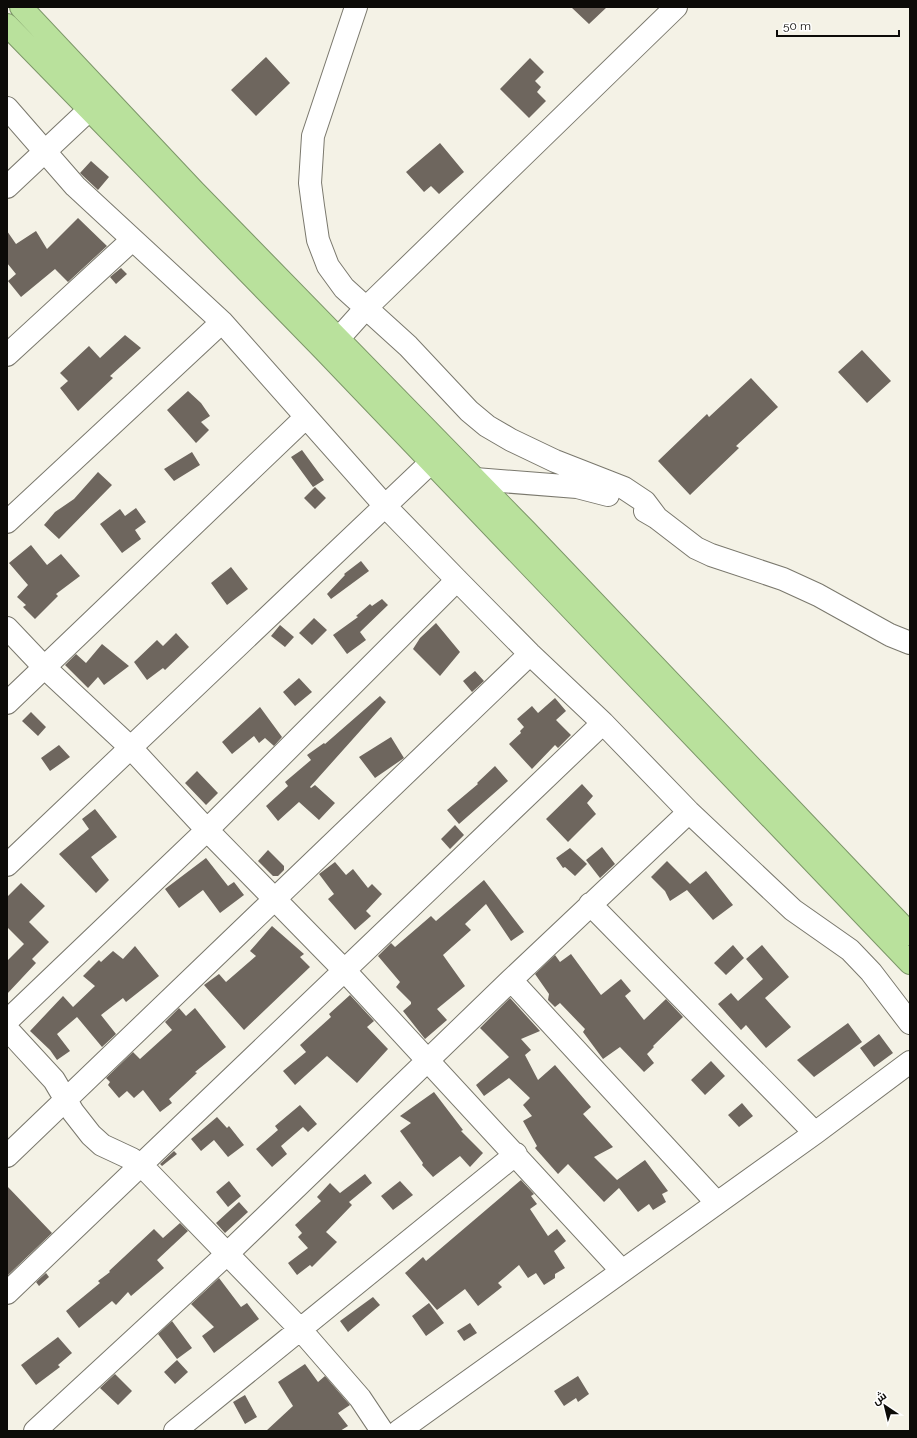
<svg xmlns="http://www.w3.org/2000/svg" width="917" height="1438" font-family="Raleway,Cairo,sans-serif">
	<rect width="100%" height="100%" fill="#f4f2e6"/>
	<path fill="#6e665e" d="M571,7H607L589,24Z
		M266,57L290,83L256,116L231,90Z
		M530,58L544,72L535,81L541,87L537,92L546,101L529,118L500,89Z
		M440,143L464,172L439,194L431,186L424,192L406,172Z
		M91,161L109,177L98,190L80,173Z
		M78,218L107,246L68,282L55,269L21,297L8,281L16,274L7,263V231L16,244L36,231L47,249Z
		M121,268L127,274L116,284L110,277Z
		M125,335L141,348L110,376L113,378L78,411L60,388L68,381L60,373L89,346L100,358Z
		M862,350L891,381L867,403L838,372Z
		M751,378L778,407L736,446L739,448L690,495L658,461L707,414L709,417Z
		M188,391L201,403L210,416L201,422L209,430L196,443L167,410Z
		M302,450L324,480L313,487L291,457Z
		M192,452L200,465L174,481L164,469Z
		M98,472L112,485L59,539L44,525L55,512L74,499Z
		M315,487L326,498L315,509L304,498Z
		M136,508L146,522L135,530L141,539L122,553L100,524L120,509L125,516Z
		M31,545L47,565L61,554L80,576L56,594L58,596L35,619L23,607L26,605L17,597L28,585L9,563Z
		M361,561L369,571L331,599L327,594L345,575L344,574Z
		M231,567L248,589L227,605L211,583Z
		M382,599L388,605L360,632L366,640L347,654L333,635L358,617L356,616L370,604L372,606Z
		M314,618L327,630L312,645L299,633Z
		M436,623L460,652L440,676L413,649L420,638Z
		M280,625L294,637L285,647L271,636Z
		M176,633L189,647L165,670L163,668L147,680L134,662L157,640L163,646Z
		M102,644L129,666L104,685L98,677L88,688L65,665L76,654L86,663Z
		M475,671L484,681L472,692L463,681Z
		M299,678L312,692L295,706L283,692Z
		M380,696L386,702L310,787L311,788L315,785L335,803L319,820L299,802L278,821L266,806L288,786L285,782L311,760L307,755L324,743L325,744Z
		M555,698L566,711L556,720L571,735L558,748L555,745L532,769L509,744L521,733L520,731L524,727L517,719L532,706L538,713Z
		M260,707L282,737L274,746L265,738L259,743L254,736L232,754L222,742Z
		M31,712L46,727L38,736L22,721Z
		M391,737L404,758L375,778L359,757Z
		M59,745L70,757L50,771L41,758Z
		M495,766L508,781L459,824L447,810L478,784L477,783Z
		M197,771L218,793L206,805L185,783Z
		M582,784L593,796L587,803L596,814L568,842L546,819Z
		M95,809L117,837L91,857L109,880L96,893L59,854L89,829L82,819Z
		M455,825L464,835L450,849L441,839Z
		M602,847L615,864L600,878L586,860Z
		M570,848L587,864L575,876L565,867L563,868L556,858Z
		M268,850L284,866V870L278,876H273L258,861Z
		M206,858L228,886L234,882L244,895L220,913L203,890L179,908L165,889Z
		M667,861L690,884L706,871L733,905L713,920L687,890L670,901L665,891L651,877Z
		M335,862L346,875L353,869L368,888L372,884L382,894L366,911L371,916L355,930L328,899L334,894L319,874Z
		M484,880L524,932L511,941L486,904L465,924L471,930L443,955L465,986L437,1009L447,1020L425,1039L403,1011L411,1004V1002L396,987L400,982L378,956L391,943L395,947L431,916L436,921Z
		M21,883L45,906L29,922L49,942L32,959L36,963L7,994V961L24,944L7,927V897Z
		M272,926L304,954L300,957L310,967L244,1030L204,985L219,974L226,982L256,956L250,951Z
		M733,945L744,958L726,975L714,963Z
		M762,945L789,977L765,998L791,1027L766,1048L746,1025L741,1030L718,1004L731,993L738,1001L763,979L746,959Z
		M135,946L159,976L126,1002L123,998L101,1015L116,1034L102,1047L77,1017L57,1034L70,1051L57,1060L50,1050L30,1031L63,996L73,1007L95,986L83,976L99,960L101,962L113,951L123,959Z
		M571,954L601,995L621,979L631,991L625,996L644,1020L666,999L683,1017L653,1046L654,1047L647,1054L654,1063L644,1072L620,1047L603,1059L583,1032L585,1029L560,1003L555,1007L548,1000L549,994L535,974L555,955L560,962Z
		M350,995L374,1021L367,1027L388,1049L357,1083L327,1056L295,1085L283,1071L306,1052L300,1045L331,1017L329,1014Z
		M510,998L540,1031L521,1039L531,1050L525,1055L538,1080L555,1065L591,1107L583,1114L613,1147L594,1157L617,1180L645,1160L668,1191L662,1194L666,1202L653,1210L649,1204L638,1212L619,1188L604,1202L568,1164L558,1174L535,1148L537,1146L523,1121L532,1116L523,1105L530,1098L509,1078L484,1096L476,1085L509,1057L480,1028Z
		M179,1008L186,1016L195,1008L226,1047L195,1072L197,1073L169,1099L172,1103L160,1112L143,1090L134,1098L127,1091L119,1098L108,1085L110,1082L106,1078L133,1052L140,1059L172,1030L165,1022Z
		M848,1023L862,1042L814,1077L797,1060Z
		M879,1034L893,1053L874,1067L860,1048Z
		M711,1061L725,1076L705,1095L691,1080Z
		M434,1092L463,1130L461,1131L483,1153L470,1167L460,1156L433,1177L422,1165L423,1163L400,1131L411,1123L400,1116Z
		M742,1103L753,1116L739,1127L728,1115Z
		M300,1105L317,1124L308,1132L303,1127L281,1146L287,1154L272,1167L256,1149L278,1130L275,1126Z
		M217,1117L227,1128L229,1126L244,1145L228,1157L214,1140L201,1151L191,1139Z
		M174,1151L177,1154L162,1166L160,1164Z
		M365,1174L372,1183L349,1202L352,1205L326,1232L337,1242L312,1267L310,1265L297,1275L288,1263L308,1248L298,1237L302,1233L295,1225L321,1201L317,1197L330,1183L340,1193Z
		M521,1180L534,1194L531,1196L537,1204L530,1209L548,1236L557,1229L566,1241L554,1251L565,1268L555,1274V1278L544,1285L536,1273L528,1278L519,1265L498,1283L502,1287L478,1306L465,1289L437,1310L405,1273L423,1257L426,1261Z
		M229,1181L241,1196L228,1207L216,1192Z
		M400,1181L413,1195L393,1210L381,1196Z
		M7,1186L52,1233L7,1276Z
		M239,1202L248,1212L225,1233L216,1223Z
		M180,1223L188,1231L157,1260L164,1268L131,1296L128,1292L116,1305L112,1301L79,1328L66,1311L100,1283L98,1281L110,1272L109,1271L154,1229L163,1238Z
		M46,1273L49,1277L39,1286L36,1282Z
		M219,1278L241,1307L247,1303L259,1319L214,1353L202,1336L214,1327L191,1304Z
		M373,1297L380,1305L348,1332L340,1321Z
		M429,1303L444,1323L426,1336L412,1316Z
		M172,1321L192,1348L177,1359L158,1334Z
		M470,1323L477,1333L464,1341L457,1331Z
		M58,1337L72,1353L58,1365L60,1367L36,1385L21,1365Z
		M177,1360L188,1372L175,1384L164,1372Z
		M305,1364L318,1382L325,1376L350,1405L338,1413L348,1426L340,1431H266L293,1406L278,1382Z
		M115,1374L132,1391L118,1405L100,1388Z
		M578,1376L589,1394L578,1402L576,1398L564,1406L554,1391Z
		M245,1395L257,1417L245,1424L233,1402Z"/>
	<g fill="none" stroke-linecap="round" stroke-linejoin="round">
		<defs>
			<path id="minor" d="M356,7L313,136L310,183L313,206L318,240L328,266L344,288L408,346L469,411L487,426L511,440L555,461L624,488L645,502L657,518
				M7,108L75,186L222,322L386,507L457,580L530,654L603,723L689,812L793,910L850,950L871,972L910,1023
				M7,187L90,109
				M339,338L366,308L676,7
				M7,355L132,240
				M475,479L577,487L608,495
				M645,511L657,518L696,548L711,555L783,579L818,595L890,635L910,643
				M7,522L222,322
				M7,628L44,667L130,747L207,830L345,971L622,1271
				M7,703L306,417
				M7,865L445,449
				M590,904L815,1133
				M511,980L717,1203
				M7,1021L207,830L457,580
				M7,1029L54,1080L73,1112L91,1135L102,1145L132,1159L149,1173L300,1329L360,1398L382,1431
				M7,1156L530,654
				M7,1293L603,723
				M35,1431L227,1254L511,980L689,812
				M175,1431L516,1154
				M399,1431L815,1133L910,1062"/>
			<path id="highway" d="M21,7L194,191L526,531L910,934
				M7,25L324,350L910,963"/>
		</defs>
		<use href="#minor" stroke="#7a786d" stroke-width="24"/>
		<use href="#highway" stroke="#7c9668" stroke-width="24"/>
		<use href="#minor" stroke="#fff" stroke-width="22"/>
		<use href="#highway" stroke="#b9e19c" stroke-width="22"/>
	</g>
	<rect width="917" height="1438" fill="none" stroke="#0c0b08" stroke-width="16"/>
	<g transform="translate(885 1406) rotate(325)" stroke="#ffffff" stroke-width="3" paint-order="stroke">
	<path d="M0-3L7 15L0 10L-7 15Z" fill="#0c0b08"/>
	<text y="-6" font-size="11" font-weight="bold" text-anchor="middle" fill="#0c0b08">ش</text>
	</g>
	<path d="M777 30v6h122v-6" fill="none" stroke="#0c0b08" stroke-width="2"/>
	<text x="783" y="30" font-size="12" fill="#0c0b08" stroke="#ffffff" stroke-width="3" paint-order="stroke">50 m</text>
</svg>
